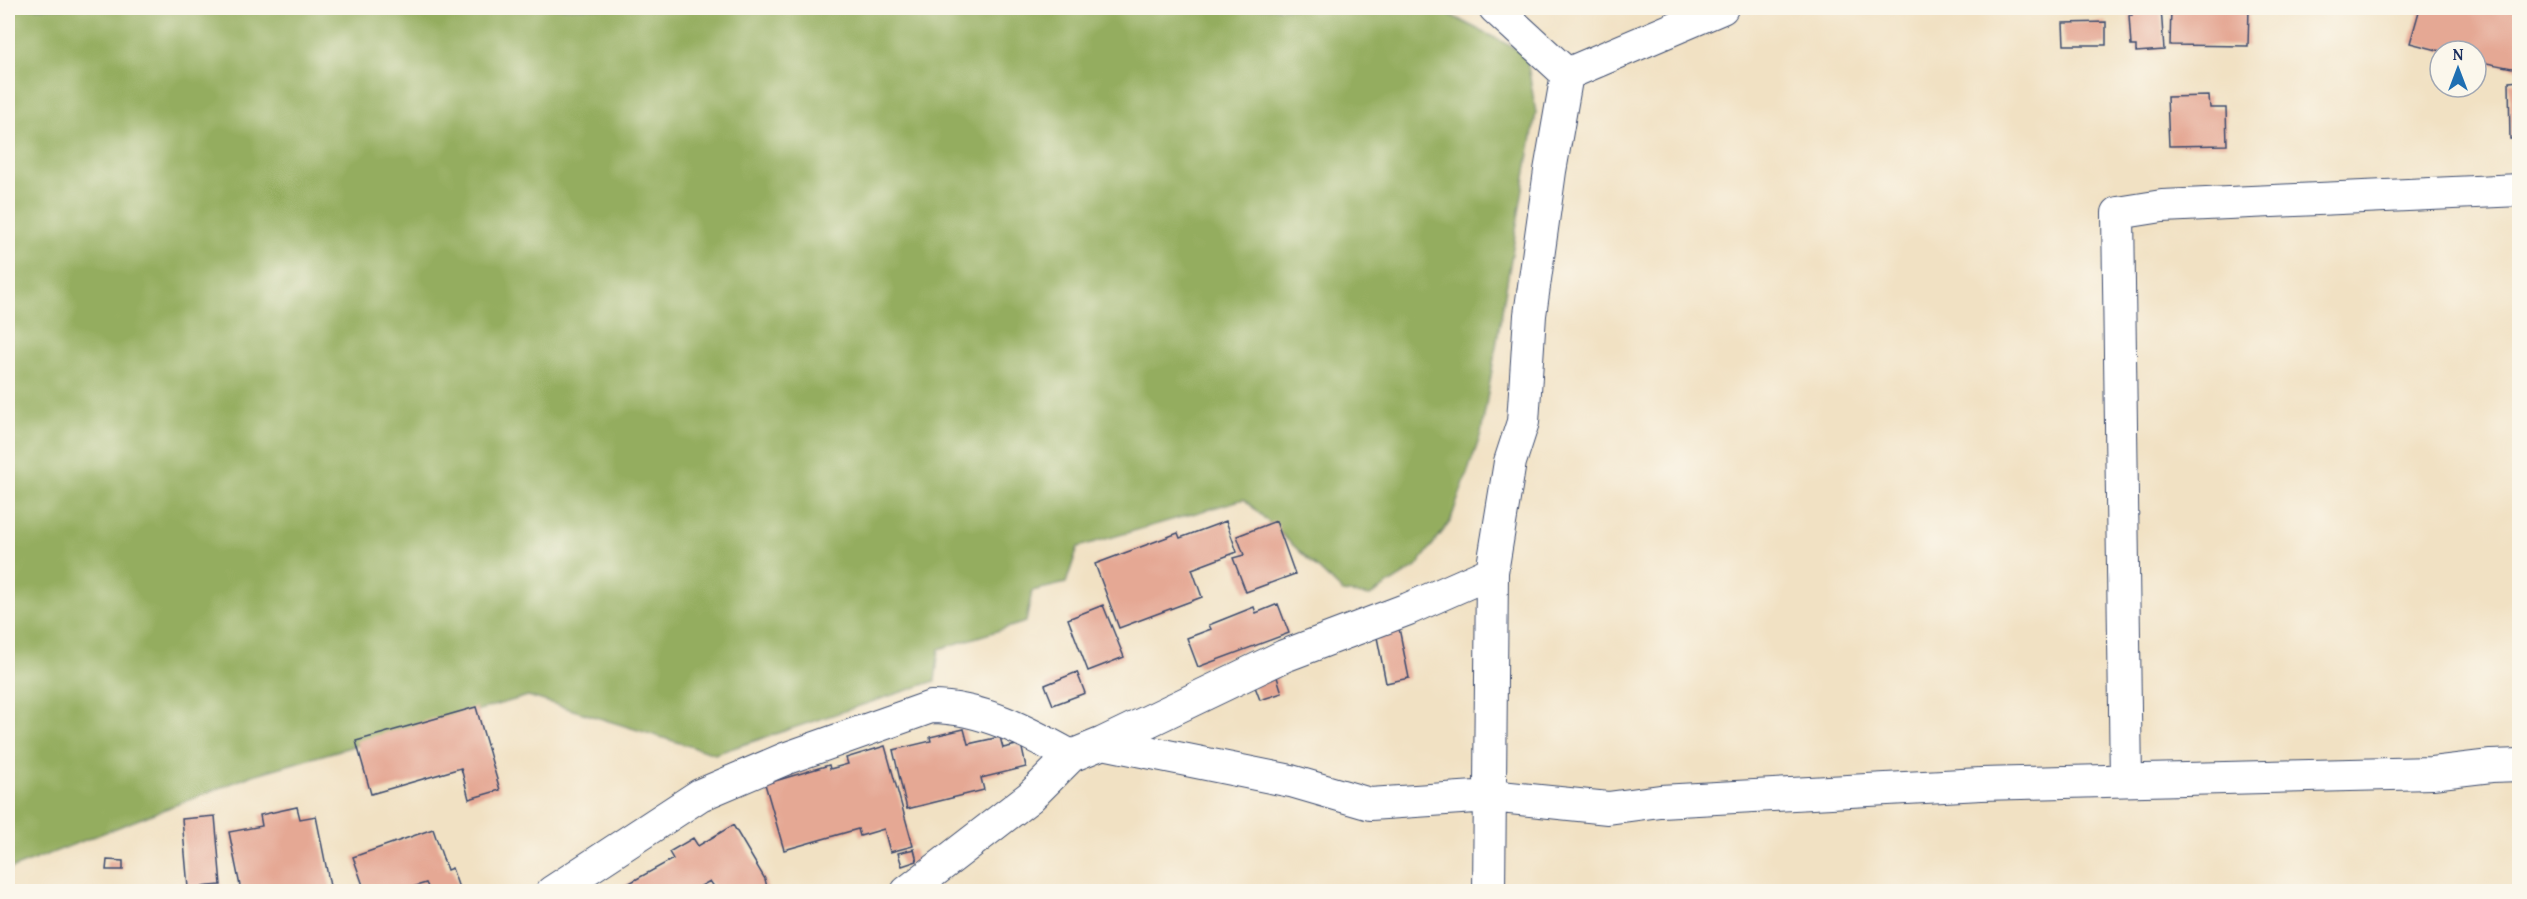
<svg xmlns="http://www.w3.org/2000/svg" width="2527" height="899" font-family="'Gentium Book Plus',serif">
	<rect width="100%" height="100%" fill="#fbf7ec"/>
	<filter id="ink" filterUnits="userSpaceOnUse"><feTurbulence type="fractalNoise" baseFrequency=".0167" numOctaves="2"/><feDisplacementMap in="SourceGraphic" scale="12" xChannelSelector="R" yChannelSelector="G"/><feConvolveMatrix kernelMatrix="1 2 1 2 8 2 1 2 1" color-interpolation-filters="sRGB"/></filter>
	<filter id="wash" filterUnits="userSpaceOnUse"><feTurbulence type="fractalNoise" baseFrequency=".008" numOctaves="4" result="noise"/><feDisplacementMap in="SourceGraphic" scale="24" xChannelSelector="R" yChannelSelector="G"/><feGaussianBlur stdDeviation="1.35" result="paint"/><feColorMatrix in="noise" values="0 0 0 0 0 0 0 0 0 0 0 0 0 0 0 0 0 1.4 0 .05"/><feComposite in="paint" operator="in"/></filter>
	<g filter="url(#wash)">
		<rect width="100%" height="100%" fill="#f1e1c3"/>
		<path fill="#94ad5f" stroke="#586e5e" stroke-width="1.5" d="M8,8H1437L1526,54L1536,113L1481,434L1450,522L1416,567L1370,596L1343,592L1244,499L1078,547L1066,583L1032,591L1026,622L939,649L935,681L715,754L528,696L253,775L8,870Z"/>
		<g id="blocks">
			<path fill="#e5a894" d="M2132,8H2161L2164,50L2136,52V46H2131L2129,15H2132Z
				M2171,8H2249L2248,46L2170,45Z
				M2420,8H2520V63L2517,69L2476,61V51H2441L2410,43Z
				M2106,22V45H2064L2063,23Z
				M2520,81V139H2510L2509,82Z
				M2209,96L2210,108H2226L2227,145L2169,146L2167,97Z
				M1226,521L1237,552L1192,569L1202,597L1119,628L1095,564L1178,533L1180,538Z
				M1276,521L1295,574L1246,592L1233,558L1244,555L1237,536Z
				M1278,604L1289,633L1198,667L1187,638L1211,629L1209,625L1254,607L1256,613Z
				M1103,605L1124,657L1088,671L1068,619Z
				M1399,628L1409,678L1386,683L1376,632Z
				M1077,672L1085,693L1053,705L1045,685Z
				M1277,677L1282,693L1260,700L1254,684Z
				M476,707L500,790L469,799L461,768L371,794L356,741Z
				M964,729L968,744L1000,737L1003,748L1021,744L1026,767L981,778L984,790L907,809L893,750L931,741L930,737Z
				M885,746L913,846L890,852L884,829L860,836L858,829L784,850L765,784L829,765L830,769L848,764L846,758Z
				M297,807L300,819L316,816L331,891H305L304,888L288,891H241L229,832L262,826L260,815Z
				M215,816L221,885L188,888L182,819Z
				M733,825L765,879L768,891H717L710,881L692,891H615L673,859L669,852L693,838L698,846Z
				M433,829L447,870L452,868L460,891H430L426,883L400,891H365L353,857Z
				M914,849L917,861L902,866L898,853Z
				M107,860L123,861V870H106Z"/>
		</g>
	</g>
	<g filter="url(#ink)">
		<use href="#blocks" fill-opacity="0" stroke="#3b4a6d" stroke-width="1.5"/>
		<g fill="none" stroke-linecap="round" stroke-linejoin="round">
			<defs>
				<path id="street" d="M1495,8L1567,74
					M1567,74L1722,8
					M1103,743L1291,781L1370,804L1491,796L1608,808L1660,801L1981,784L2432,773L2491,766L2520,765
					M2126,780L2118,213L2162,206L2520,190
					M552,892L700,795L787,758L931,707C982,707 1028,732 1071,756
					M907,892L1030,797L1071,756L1103,743L1284,656L1408,609L1492,572
					M1489,892L1492,572L1510,462L1523,422L1530,315L1550,171L1567,74"/>
			</defs>
			<use href="#street" stroke="#3b4a6d" stroke-width="34"/>
			<use href="#street" stroke="#fff" stroke-width="32"/>
		</g>
	</g>
	<rect width="2527" height="899" fill="none" stroke="#fbf7ec" stroke-width="30"/>
	<g transform="translate(2458 69)"><circle r="28" fill="#fbf7ec" stroke="#a1a7b3" stroke-width="1.5"/>
	<path d="M0-4.5L10 22L0 15L-10 22Z" fill="#1f6fb2"/>
	<text y="-9" font-size="16" font-weight="bold" text-anchor="middle" fill="#1b2f5e">N</text>
	</g>
</svg>
